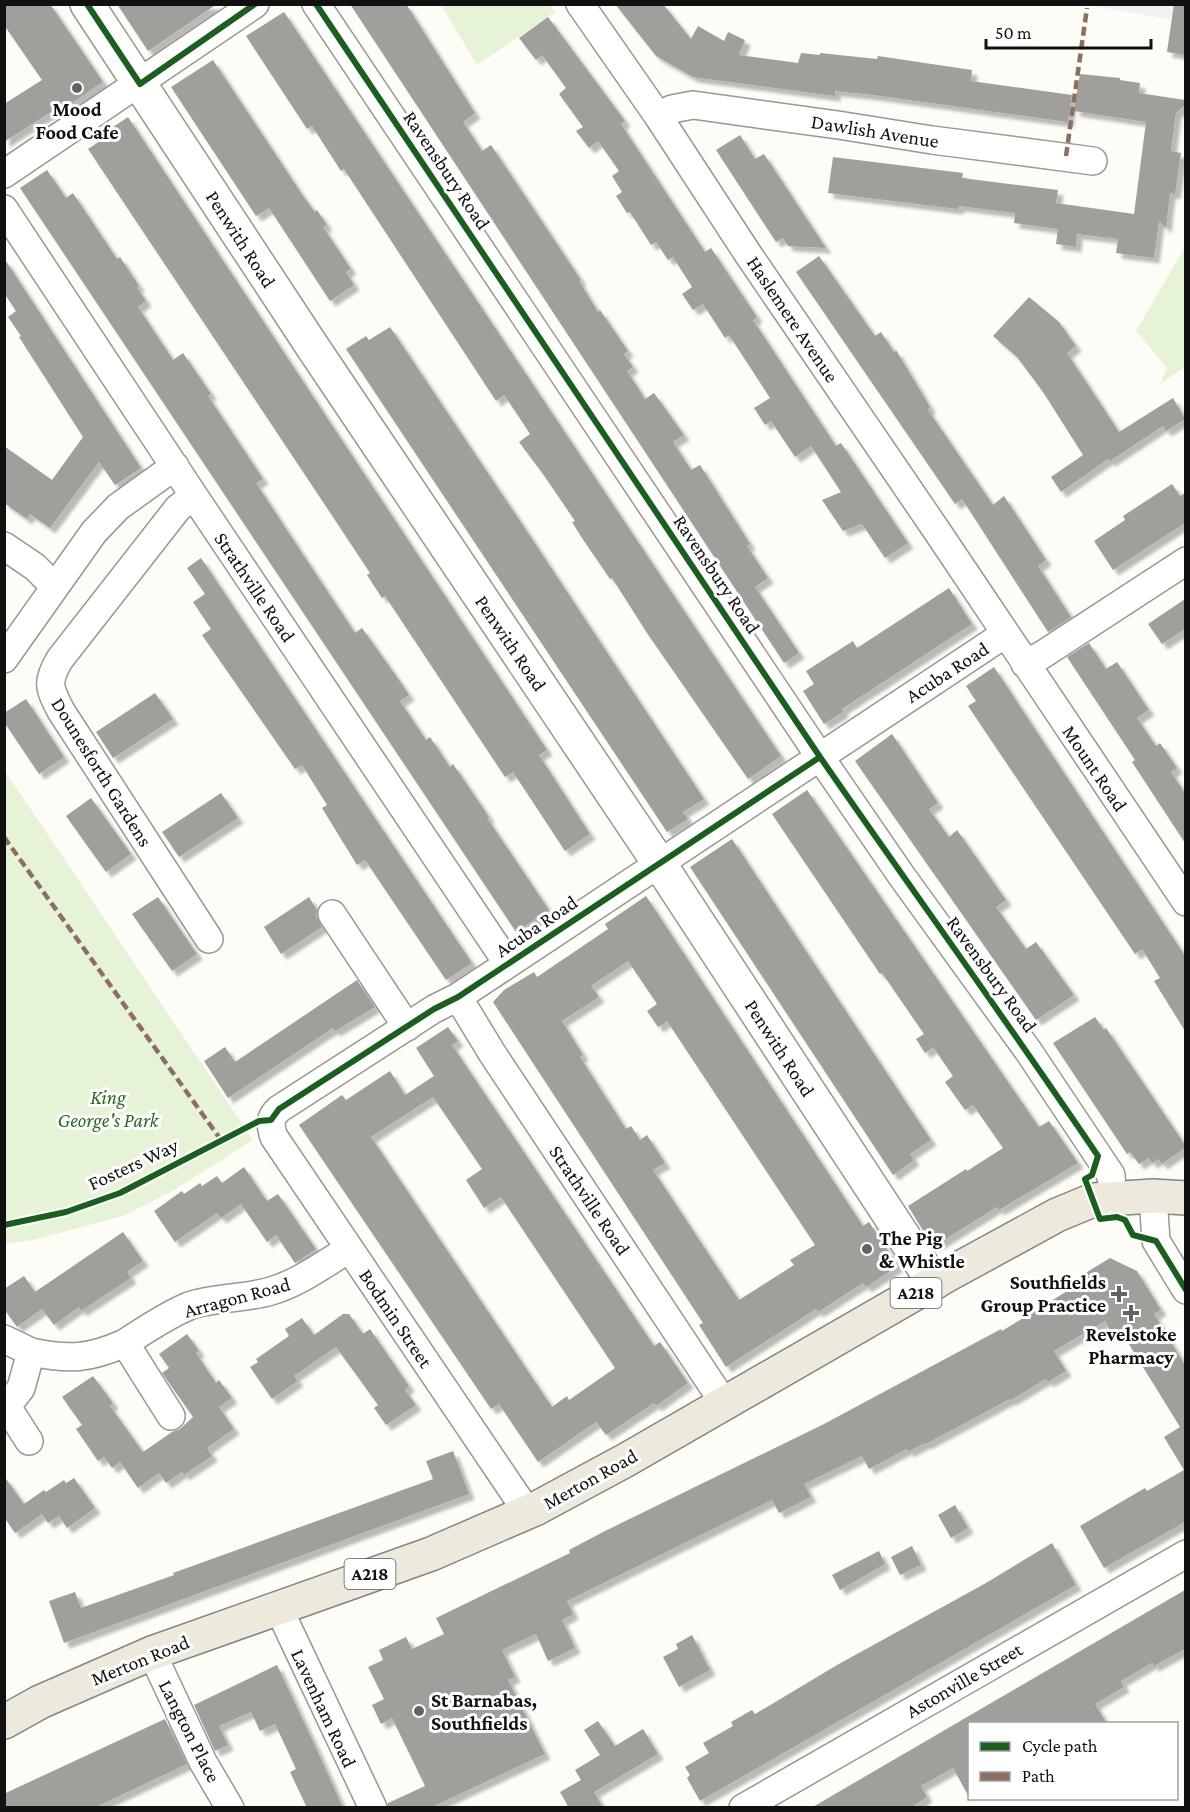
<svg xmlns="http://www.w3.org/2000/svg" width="1190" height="1812" font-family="'Crimson Pro',serif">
	<defs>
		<filter id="shadow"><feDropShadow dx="5.5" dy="5.5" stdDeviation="1.5" flood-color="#0004"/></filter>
	</defs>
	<rect width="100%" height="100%" fill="#fdfcf7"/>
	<path fill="#f5f0f3" d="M1086,5H1185V22Z"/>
	<path fill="#e7f3d7" d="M441,5H549L555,12L477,65Z
		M1185,247V367L1160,384L1167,368L1136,331Z
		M5,771L253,1140L176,1189L123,1216L33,1240L5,1244Z"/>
	<path fill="#a19f9c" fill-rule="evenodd" filter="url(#shadow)" d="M4,4H50L103,82L61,110L59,107L4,142V104L42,80L4,25Z
		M117,4H217L148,51Z
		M350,4H406L475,113L463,122L482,151L491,145L581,280L579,281L598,312L600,310L628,351L624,354L633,367L627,371L645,399L654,393L684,435L673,442L691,470L700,465L750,544L747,546L768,578L755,587L799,653L784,663Z
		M615,4H663L691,39L698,26L724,41L728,32L745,40L739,55L798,63L801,53L820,55V53L877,59L878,56L972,70L971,81L1072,95L1068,122L873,95L835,91V96L693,77L656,56Z
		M1174,4H1185V55L1167,52Z
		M284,12L781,756L748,779L647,633L612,578L610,579L582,538L572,522L575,521L543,474L519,442L530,434L517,414L504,395L496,401L344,169L341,171L312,126L307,129L246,36Z
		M548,17L625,121L621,124L705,252L711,248L757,317L753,320L836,446L841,443L908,543L885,558L862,524L843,531L822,500L841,492L811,446L795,457L771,421L765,425L754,408L770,398L759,381L729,335L725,338L703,304L693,310L682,294L692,287L673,257L668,260L656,242L651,245L630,212L627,213L616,196L622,192L612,176L619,171L598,141L589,148L576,131L583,127L559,94L566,88L542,55L536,60L519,38Z
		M213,60L303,196L315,212L317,210L327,225L323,227L351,269L346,272L354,285L330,301L269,208L256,216L171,87Z
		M1080,74L1120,78V80L1140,83L1139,93L1185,100V105L1176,113L1171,151L1181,153L1175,194L1170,193L1166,228L1159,221L1154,258L1116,253L1118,239L1077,234L1076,247L1056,244L1058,229L1014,223L1015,213L959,206L958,209L828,193L833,157L963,173L962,178L1058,190L1056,203L1134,214L1146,122L1074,111Z
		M128,117L547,750L539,755L590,834L565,851L513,772L505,777L385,596L382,598L367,575L370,573L333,517L88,149L109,135L107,131Z
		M740,135L755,159L764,154L826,248L788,246L783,238L776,242L716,150Z
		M47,170L66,198L73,193L117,259L120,257L139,286L137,288L146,301L138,307L173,360L183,353L211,394L208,396L263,479L256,483L300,550L355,633L362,628L399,680L409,695L400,701L426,740L430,737L450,767L453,764L489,817L487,818L549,910L516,932L20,188Z
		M819,256L875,336L881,332L894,352L896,350L930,407L928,410L993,505L1004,496L1046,560L1038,566L1071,617L1048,632L962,499L955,504L796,272Z
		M4,258L141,468L115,485L99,462L50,528L30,514L27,519L4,503V446L52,480L83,437L19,337L21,336L8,317L16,311L4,293Z
		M1029,297L1059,322L1076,346L1067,353L1119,432L1173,398L1185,419L1166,431L1163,426L1110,461L1108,459L1061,492L1051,477L1083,455L1043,392L1017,357L993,336Z
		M390,327L530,536L704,799L683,812L688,819L667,832L346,349L366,336L369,340Z
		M1172,484L1180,496L1185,493V523L1113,570L1094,541L1125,520L1123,516Z
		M201,558L472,963L446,980L365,860L357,865L322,808L327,805L302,765L295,769L202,635L211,629L193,602L205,594L187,568Z
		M949,588L972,624L842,709L843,712L824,724L803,691L814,684L806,671L853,641L857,648Z
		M1185,599V629L1162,644L1148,624Z
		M1089,643L1106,669L1117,662L1149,710L1137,718L1156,746L1160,743L1177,768L1171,772L1185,793V843L1132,762L1135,760L1067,657Z
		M994,667L1185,956V1031L1154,981L1160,978L1142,949L1135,954L968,706L976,701L966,686Z
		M155,693L173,719L113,758L96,732Z
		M26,699L64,757L39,774L4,722V713Z
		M892,734L938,803L929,809L949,837L957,830L1006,900L996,907L1026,949L1036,942L1074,995L1036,1020L855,761Z
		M807,790L1039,1127L1049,1121L1078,1163L999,1210L997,1207L933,1247L908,1206L966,1169L967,1171L1003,1148L973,1105L965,1110L945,1082L953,1076L933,1047L925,1053L916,1039L924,1034L882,973L880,974L772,814Z
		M221,793L238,818L179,857L162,832Z
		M91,798L131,854L106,872L66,816Z
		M732,839L931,1140L910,1154L914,1160L893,1175L690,867Z
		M646,896L863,1226L869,1222L898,1266L866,1287L863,1283L818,1312L816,1309L726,1367L699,1325L703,1323L493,1002L504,990L534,972L537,977L608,929L605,924ZM628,961L657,1004L647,1011L658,1027L667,1021L815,1245L790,1260L794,1265L739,1300L653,1170L665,1163L647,1135L640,1140L631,1126L626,1129L580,1057L583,1055L562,1021L599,997L591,986Z
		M158,897L197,954L172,971L132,914Z
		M309,897L317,910L316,916L322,927L281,954L264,927Z
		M357,980L375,1007L335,1031L333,1028L228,1098L204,1061L225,1047L235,1062Z
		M1095,1017L1104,1030L1106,1028L1185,1145V1148L1162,1164L1158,1159L1152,1163L1148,1158L1139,1164L1130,1152L1127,1154L1053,1043Z
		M448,1027L458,1041L452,1045L654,1346L660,1342L688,1383L656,1406L654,1403L606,1435L596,1422L538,1462L499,1404L491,1409L299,1125L342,1095L346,1100L390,1071L405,1095L434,1076L416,1048ZM433,1097L482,1169L466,1180L484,1208L501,1197L615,1368L569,1400L567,1396L552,1407L371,1137Z
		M244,1167L267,1201L278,1194L316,1249L295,1263L276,1235L267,1242L241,1204L221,1218L217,1213L175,1242L154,1211L182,1191L184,1194L200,1183L202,1186L217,1176L222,1183Z
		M123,1232L143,1261L127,1272L131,1278L81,1311L79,1307L54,1325L42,1309L17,1327L4,1309V1289L24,1276L35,1292Z
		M1110,1258L1137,1271L1161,1310L1154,1314L1185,1365V1522L1104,1568L1080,1526L1145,1488L1147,1491L1184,1470L1164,1437L1180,1427L1122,1333L1114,1338L1105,1321L1054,1351L1066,1371L1048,1382L1046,1379L1011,1400L1010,1399L926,1444L925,1443L908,1452L907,1449L869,1469L862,1456L804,1484L811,1497L779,1513L772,1500L567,1601L573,1614L562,1620L575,1648L548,1661L536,1634L502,1650L515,1677L508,1680L545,1754L430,1808H388V1803L425,1786L392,1718L381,1724L372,1705L384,1699L368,1667L383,1660L379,1650L406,1637L412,1649L444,1634L436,1618L570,1553L569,1550L605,1531L824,1424L1001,1329L1002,1331L1082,1282L1079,1277Z
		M343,1314H349L363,1334L370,1329L409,1386L405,1390L416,1405L386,1425L374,1408L378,1405L336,1347L294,1376L298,1381L272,1399L250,1367L258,1362L256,1359L289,1336L285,1329L302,1318L314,1335Z
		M187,1334L199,1351L196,1353L216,1383L219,1380L232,1398L219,1407L234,1429L207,1448L212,1456L184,1475L182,1472L166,1483L159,1473L138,1488L120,1462L112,1468L104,1457L98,1461L76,1429L82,1425L62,1397L93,1376L113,1403L110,1406L143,1452L172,1432L180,1429L193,1417L162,1373L169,1368L159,1354Z
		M453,1451L469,1494L64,1643L49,1601L75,1592L81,1608L174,1575L173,1573L433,1479L426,1461Z
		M4,1476L24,1504L44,1490L46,1492L64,1480L66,1483L74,1478L95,1508L67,1528L59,1516L48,1523L42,1514L15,1533L4,1517Z
		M955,1505L968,1528L951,1538L938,1515Z
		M1052,1543L1076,1585L700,1801L687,1778L690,1775L685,1767L709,1753L703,1743L733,1726L731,1722L752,1710L755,1714L772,1704L837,1665L986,1583Z
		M912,1546L921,1565L900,1575L891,1557Z
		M879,1551L885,1564L840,1590L832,1575Z
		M1185,1590V1649L1154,1666L1152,1663L1121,1681L1124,1687L1095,1704L1107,1724H969V1797L953,1768L921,1786L927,1797L910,1808H811Z
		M692,1635L710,1670L679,1687L663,1657L678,1649L676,1644Z
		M277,1665L317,1750L343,1808H307L290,1772L296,1769L275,1724L260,1731L251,1712L219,1726L228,1745L215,1751L194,1705Z
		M165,1719L187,1764L94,1808H4V1794L10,1791Z
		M598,1721L615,1746L643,1729L658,1754L594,1792L603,1808H569L560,1792L581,1780L575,1770L600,1755L584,1730Z"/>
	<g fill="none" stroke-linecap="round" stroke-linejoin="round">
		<defs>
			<path id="minor" d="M316,4L820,757L901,875L1029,1052L1111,1175L1113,1198
				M580,4L658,116L748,254L937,531L1186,902
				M658,116L672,109L693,105L838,125L932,140L1093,161
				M4,174L255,4
				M4,209L194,496L508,964
				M194,496L178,508L60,659C46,682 49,688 61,711L209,939
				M4,546L35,567L55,587
				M4,659L94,532L118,507L175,466
				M1025,664L1042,655L1186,561
				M332,914L407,1027
				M458,997L492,1053L724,1403
				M1153,1196L1156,1241L1186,1290
				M4,1339L31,1352
				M125,1343C145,1330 167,1315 189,1306C213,1297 245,1299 271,1291C299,1283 324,1264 349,1249
				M8,1408L29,1441
				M4,1410L21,1388L31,1352C69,1360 89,1359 125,1343L171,1416
				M528,1513L274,1137C270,1125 269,1118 279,1109L434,1009L458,997L508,964L1005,634
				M278,1607L373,1808
				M152,1653L203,1762L230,1808
				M743,1808L1186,1554"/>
			<path id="tertiary" d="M87,4L314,349L659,863L934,1283"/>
			<path id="primary" d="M4,1722L40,1702L152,1653L431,1554L537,1508L626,1460L949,1274L1057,1215L1093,1200L1153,1196L1186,1198"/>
		</defs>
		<use href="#minor" stroke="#979795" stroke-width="30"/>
		<use href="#tertiary" stroke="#979795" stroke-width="36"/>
		<use href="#primary" stroke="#858482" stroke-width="36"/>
		<use href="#minor" stroke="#fffffe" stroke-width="27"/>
		<use href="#tertiary" stroke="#fffffe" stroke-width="33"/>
		<use href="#primary" stroke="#ede9dc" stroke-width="33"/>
		<path stroke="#8d6e63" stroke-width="4.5" stroke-dasharray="9 4.5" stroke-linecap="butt" d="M1066,156L1087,8
			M4,837L221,1140"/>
		<defs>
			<path id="cycleway" d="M87,4L140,84L255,4
				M316,4L820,757C912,890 1007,1021 1098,1156L1092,1175L1085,1179L1100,1219L1117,1217L1125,1220L1133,1235L1156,1241L1186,1290
				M4,1225L66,1212L120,1193L259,1121L271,1120L279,1109L434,1009L458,997L820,757"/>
		</defs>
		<use href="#cycleway" stroke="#fff" stroke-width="10"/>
		<use href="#cycleway" stroke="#1b5e20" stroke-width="6"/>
	</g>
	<g fill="#646362" stroke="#fff" stroke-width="2">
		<circle cx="77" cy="88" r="6"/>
		<circle cx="867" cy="1249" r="6"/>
		<path d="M1116 1285h6v6h6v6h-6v6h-6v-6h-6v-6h6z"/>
		<path d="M1128 1304h6v6h6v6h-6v6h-6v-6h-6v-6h6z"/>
		<circle cx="419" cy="1711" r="6"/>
	</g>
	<g text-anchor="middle" stroke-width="6" stroke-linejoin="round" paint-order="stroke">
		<g fill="#fff" stroke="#585858" stroke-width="1.5">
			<rect x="890.5" y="1278" width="51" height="30" rx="4.5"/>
			<rect x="344.5" y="1559" width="51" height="30" rx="4.5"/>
		</g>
		<g font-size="18" font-weight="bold" fill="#111">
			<text x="916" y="1299">A218</text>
			<text x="370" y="1580">A218</text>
		</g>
		<g font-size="20" font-weight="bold" fill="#111" stroke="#fff">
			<text x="77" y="116">Mood<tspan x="77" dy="23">Food Cafe</tspan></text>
			<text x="879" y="1245" text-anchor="start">The Pig<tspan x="879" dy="23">&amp; Whistle</tspan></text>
			<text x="1106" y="1289" text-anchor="end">Southfields<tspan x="1106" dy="23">Group Practice</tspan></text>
			<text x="1131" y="1341">Revelstoke<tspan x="1131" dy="23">Pharmacy</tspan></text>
			<text x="431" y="1707" text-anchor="start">St Barnabas,<tspan x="431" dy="23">Southfields</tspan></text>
		</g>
		<g font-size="20" fill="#111" stroke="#fff">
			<text transform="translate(875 131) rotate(9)" y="7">Dawlish Avenue</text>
			<text transform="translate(447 170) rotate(56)" y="7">Ravensbury Road</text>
			<text transform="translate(241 239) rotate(57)" y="7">Penwith Road</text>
			<text transform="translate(793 319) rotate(56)" y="7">Haslemere Avenue</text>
			<text transform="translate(717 574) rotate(56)" y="7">Ravensbury Road</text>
			<text transform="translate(255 587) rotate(56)" y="7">Strathville Road</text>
			<text transform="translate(511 643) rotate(56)" y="7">Penwith Road</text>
			<text transform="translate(947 672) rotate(-33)" y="7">Acuba Road</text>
			<text transform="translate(1095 768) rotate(56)" y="7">Mount Road</text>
			<text transform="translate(102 772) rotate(58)" y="7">Dounesforth Gardens</text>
			<text transform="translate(536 926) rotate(-34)" y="7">Acuba Road</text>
			<text transform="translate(992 974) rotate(54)" y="7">Ravensbury Road</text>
			<text transform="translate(780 1048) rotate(57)" y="7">Penwith Road</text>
			<text transform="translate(133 1164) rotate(-25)" y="7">Fosters Way</text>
			<text transform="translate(590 1200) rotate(56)" y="7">Strathville Road</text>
			<text transform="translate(237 1297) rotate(-15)" y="7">Arragon Road</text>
			<text transform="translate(396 1318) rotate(56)" y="7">Bodmin Street</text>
			<text transform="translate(590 1479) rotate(-29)" y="7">Merton Road</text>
			<text transform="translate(140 1660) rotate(-22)" y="7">Merton Road</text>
			<text transform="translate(964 1680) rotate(-30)" y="7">Astonville Street</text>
			<text transform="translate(324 1708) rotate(65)" y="7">Lavenham Road</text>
			<text transform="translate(190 1731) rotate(63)" y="7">Langton Place</text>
		</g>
		<g font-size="20" font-style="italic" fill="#2f6b1f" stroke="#fff">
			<text x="108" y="1104">King<tspan x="108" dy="23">George's Park</tspan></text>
		</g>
	</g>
	<rect width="1190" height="1812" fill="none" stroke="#111111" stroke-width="12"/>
	<rect x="968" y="1722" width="210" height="78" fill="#ffffff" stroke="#a0a0a0" stroke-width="1.5"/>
	<rect x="980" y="1742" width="30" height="9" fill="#1b5e20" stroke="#a0a0a0" stroke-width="1.5"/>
	<text x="1022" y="1752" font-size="18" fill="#111111">Cycle path</text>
	<rect x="980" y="1772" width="30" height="9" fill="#8d6e63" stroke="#a0a0a0" stroke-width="1.5"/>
	<text x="1022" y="1782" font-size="18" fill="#111111">Path</text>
	<path d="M986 39v9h165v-9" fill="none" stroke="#111111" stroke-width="3"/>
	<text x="995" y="39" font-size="18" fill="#111111" stroke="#ffffff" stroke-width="4.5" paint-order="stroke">50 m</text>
</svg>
